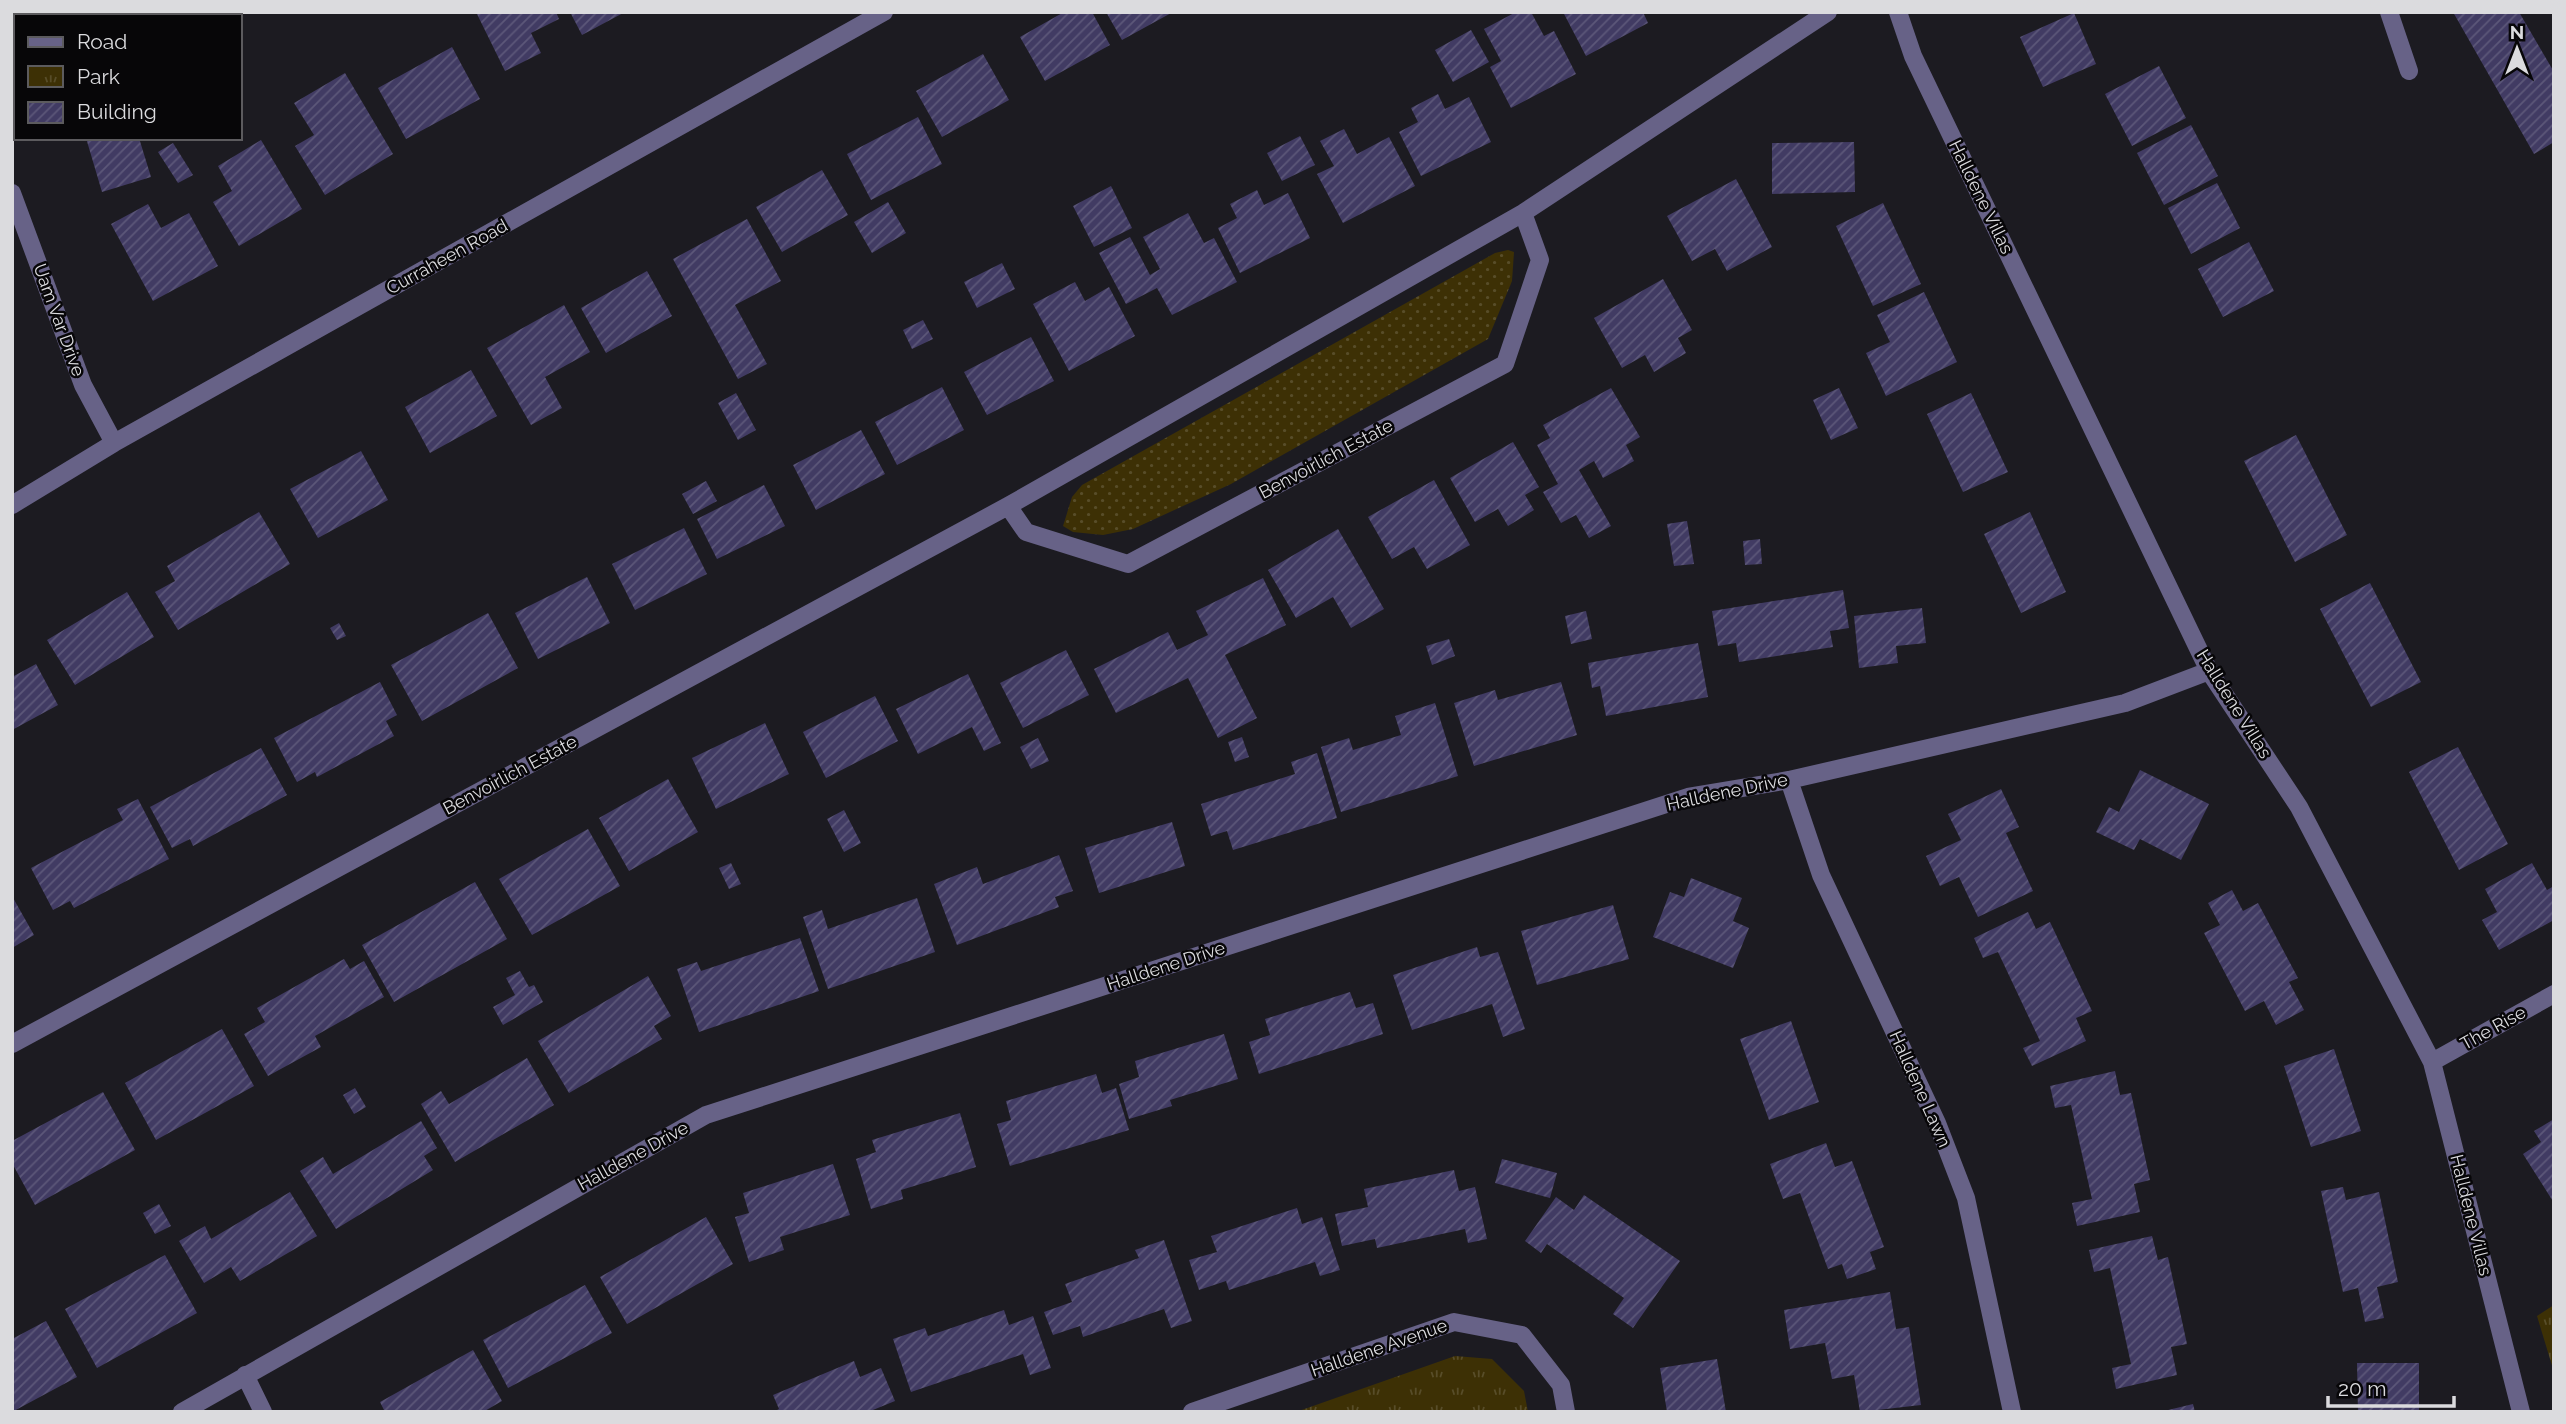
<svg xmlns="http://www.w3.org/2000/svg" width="2566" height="1424" font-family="Raleway,sans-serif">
	<defs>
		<pattern id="grass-dots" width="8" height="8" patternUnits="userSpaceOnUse" patternTransform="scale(1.75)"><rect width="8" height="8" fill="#3d3005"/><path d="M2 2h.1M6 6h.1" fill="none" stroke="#584d29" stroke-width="1.8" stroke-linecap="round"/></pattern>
		<pattern id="park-tufts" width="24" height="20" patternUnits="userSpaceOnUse" patternTransform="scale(1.75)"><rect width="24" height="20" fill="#3d3005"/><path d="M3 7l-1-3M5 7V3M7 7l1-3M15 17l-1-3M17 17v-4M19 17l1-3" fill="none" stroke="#584d29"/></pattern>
		<pattern id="building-hatch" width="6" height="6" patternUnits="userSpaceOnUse" patternTransform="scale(1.75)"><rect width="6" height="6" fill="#413b63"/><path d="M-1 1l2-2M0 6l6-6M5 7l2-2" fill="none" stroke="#5c5779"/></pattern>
	</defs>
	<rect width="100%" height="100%" fill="#1c1b21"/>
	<path fill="url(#grass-dots)" d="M1508,250L1514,252L1512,281L1488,339L1231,484L1133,529L1103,535L1073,532L1063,526L1072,497L1082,485L1495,253Z"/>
	<path fill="url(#park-tufts)" d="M2554,1305V1372L2537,1316Z
		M1455,1356L1492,1359L1524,1391L1528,1412H1296Z"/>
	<path fill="url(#building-hatch)" d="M44,12H104L105,16H46Z
		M476,12H556L559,19L531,33L541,53L505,71Z
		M570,12H625L582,35Z
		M1064,12H1092L1110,45L1045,81L1020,37Z
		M1106,12H1173L1122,40Z
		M1516,12H1531L1544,36L1554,31L1576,74L1511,108L1490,67L1501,61L1484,29Z
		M1563,12H1643L1648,23L1586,56Z
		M2453,12H2519L2554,72V142L2534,154Z
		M2074,13L2096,64L2043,87L2020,37Z
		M1471,30L1489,62L1453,82L1435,50Z
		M452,47L480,99L406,139L378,88Z
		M983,54L1009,100L942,137L916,91Z
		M2159,66L2186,118L2132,146L2105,94Z
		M345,73L393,154L325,195L295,146L314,135L294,103Z
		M1438,94L1445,109L1469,97L1491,142L1421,176L1399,132L1418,122L1411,108Z
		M918,117L942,164L871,200L847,154Z
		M2191,125L2218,176L2164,205L2137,153Z
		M1344,129L1357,154L1389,137L1415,186L1343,223L1317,174L1334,166L1320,141Z
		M1300,136L1315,165L1282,181L1267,153Z
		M86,138H139L151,177L102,192Z
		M261,140L302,209L239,246L213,202L232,191L218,166Z
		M1854,142L1855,192L1772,194V143Z
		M173,143L193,175L178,183L158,152Z
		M822,170L848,215L782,252L756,207Z
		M1736,179L1772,247L1727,271L1715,249L1692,261L1667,216Z
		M2217,183L2240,228L2191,254L2168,208Z
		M1111,186L1132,228L1094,247L1073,206Z
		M1257,190L1264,205L1288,193L1310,238L1240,273L1218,228L1237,218L1230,204Z
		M888,202L906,233L872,253L854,222Z
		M1883,203L1921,284L1873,306L1836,226Z
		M148,204L161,228L189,213L218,266L153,301L111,224Z
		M1188,213L1204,243L1214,238L1237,282L1172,315L1157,288L1126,304L1099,253L1130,237L1150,275L1160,269L1143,237Z
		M747,219L781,281L735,305L767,364L738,379L673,259Z
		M2249,242L2274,291L2223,317L2198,269Z
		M1002,263L1015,289L977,308L964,282Z
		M647,271L672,316L606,353L581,308Z
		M1663,279L1692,330L1678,338L1686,353L1654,372L1645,355L1622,368L1594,318Z
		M1075,282L1085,301L1109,287L1135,336L1069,371L1033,304Z
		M1924,292L1957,362L1886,396L1866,353L1890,342L1877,315Z
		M564,305L590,352L545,377L562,408L531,425L487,348Z
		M923,320L933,339L912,349L903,330Z
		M1031,337L1054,381L987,415L964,372Z
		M471,370L497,416L430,453L405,407Z
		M942,387L964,430L897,465L875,422Z
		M1611,388L1640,437L1626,445L1634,461L1603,478L1594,461L1579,470L1611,526L1589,538L1576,515L1561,523L1543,492L1558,484L1537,445L1550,438L1543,425Z
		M1839,388L1858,428L1831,440L1813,400Z
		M736,393L756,430L738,440L718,403Z
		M1971,393L2008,472L1963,492L1927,414Z
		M861,430L885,474L816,510L793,465Z
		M2296,435L2347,535L2295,562L2244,461Z
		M1513,442L1539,487L1525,495L1534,510L1508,526L1498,509L1475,522L1450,478Z
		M361,451L388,500L318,538L290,489Z
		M1434,480L1470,545L1427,569L1414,547L1392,559L1368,517Z
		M706,481L717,501L693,514L682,494Z
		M764,485L785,526L717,559L697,519Z
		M259,512L290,564L178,630L155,592L175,581L167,566Z
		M2030,512L2066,592L2021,613L1984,534Z
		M1687,521L1694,564L1674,566L1667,524Z
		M684,528L707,574L635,610L612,564Z
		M1338,529L1384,609L1351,628L1333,597L1296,618L1268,570Z
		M1760,539L1762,564L1745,565L1743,541Z
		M587,577L610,623L538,659L515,613Z
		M1263,578L1286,625L1225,655L1257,718L1218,738L1188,678L1116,713L1094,669L1168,632L1177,650L1208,635L1196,611Z
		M2370,583L2421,682L2371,707L2320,609Z
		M1843,590L1849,628L1830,631L1833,647L1739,662L1736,643L1718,646L1712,611Z
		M127,592L154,637L75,685L47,640Z
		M1922,608L1926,643L1896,646L1898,663L1859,668L1854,616Z
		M1586,611L1592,639L1571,644L1565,616Z
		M488,613L518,668L422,721L391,665Z
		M339,623L346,636L337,640L330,628Z
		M1449,639L1455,656L1432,665L1426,646Z
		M1698,643L1708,697L1606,716L1600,686L1592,688L1588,663Z
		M1066,650L1089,695L1023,728L1000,683Z
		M36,664L58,705L12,730V677Z
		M968,674L1001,743L984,751L972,727L918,754L896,709Z
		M380,682L397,715L386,721L394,736L317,777L315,772L297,782L274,738Z
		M1561,682L1577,735L1474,766L1454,703L1495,690L1498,700Z
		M875,696L898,741L826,778L803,732Z
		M1435,703L1458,776L1341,812L1321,747L1349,738L1353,750L1401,735L1395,716Z
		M765,723L789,774L716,809L692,758Z
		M1242,737L1249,757L1235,762L1228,742Z
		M1038,738L1049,761L1031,769L1020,747Z
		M2458,747L2508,844L2459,870L2409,772Z
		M261,748L287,795L193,846L190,839L172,848L150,807Z
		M1317,753L1337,818L1233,850L1227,831L1211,836L1201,804L1295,774L1291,762Z
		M2140,770L2209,804L2181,860L2140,839L2134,850L2096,832L2109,807L2119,812Z
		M668,779L698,832L629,871L599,818Z
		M2001,789L2019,827L2006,833L2033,891L1978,917L1959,877L1940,886L1926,856L1961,840L1948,814Z
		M138,799L169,859L74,908L70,901L53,910L31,868L123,820L117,809Z
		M844,810L861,843L844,852L827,819Z
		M1172,822L1185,866L1099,893L1085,848Z
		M588,829L620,886L532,935L499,879Z
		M1059,855L1073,891L1055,897L1059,907L957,945L934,884L977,867L983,884Z
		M731,863L741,884L729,889L719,868Z
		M2532,863L2547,890L2554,886V920L2499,950L2482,920L2497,912L2485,889Z
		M1691,878L1742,898L1733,921L1749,928L1733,968L1653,937L1670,892L1684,897Z
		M475,882L507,939L394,1002L362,945Z
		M2232,890L2243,911L2258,903L2298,978L2289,982L2304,1010L2276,1025L2264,1001L2245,1011L2204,933L2220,925L2208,903Z
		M12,896L34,935L12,948Z
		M917,898L935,952L828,989L803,917L822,910L828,929Z
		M1613,905L1629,959L1537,985L1521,931Z
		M2028,912L2036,929L2050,922L2092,1011L2076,1018L2086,1041L2032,1066L2023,1048L2040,1041L1998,952L1983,958L1974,938Z
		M800,938L819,991L699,1032L677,969L697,962L701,971Z
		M1477,947L1480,957L1498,952L1525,1029L1503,1037L1492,1004L1412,1030L1393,975Z
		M344,959L350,969L364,961L384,997L315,1036L321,1047L268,1076L244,1034L265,1022L257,1008Z
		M520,971L529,987L534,985L543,1002L503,1025L493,1007L515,995L506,978Z
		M648,976L671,1016L654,1026L662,1039L569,1093L538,1041Z
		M1350,992L1356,1008L1373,1003L1383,1034L1259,1074L1249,1042L1270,1035L1265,1019Z
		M1791,1021L1819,1102L1769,1120L1740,1039Z
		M222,1029L254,1086L156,1140L125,1083Z
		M1224,1034L1238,1079L1170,1100L1172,1106L1129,1119L1119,1084L1139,1077L1135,1061Z
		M2334,1049L2361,1131L2311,1147L2284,1066Z
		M527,1058L554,1105L455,1162L421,1104L441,1091L449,1104Z
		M2115,1071L2120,1095L2131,1093L2150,1180L2134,1184L2140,1212L2077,1226L2072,1203L2092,1199L2071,1105L2055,1108L2050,1086Z
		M1096,1074L1102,1093L1116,1088L1129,1130L1010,1166L997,1124L1011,1120L1006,1101Z
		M355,1088L366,1107L354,1114L343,1095Z
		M103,1092L135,1150L35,1205L12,1163V1141Z
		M960,1113L976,1167L901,1190L903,1199L871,1209L856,1159L876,1152L872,1140Z
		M2554,1119V1203L2523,1154L2541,1142L2534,1131Z
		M421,1121L437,1148L424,1156L433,1170L336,1229L300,1171L323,1157L333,1174Z
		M1826,1143L1835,1167L1852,1161L1884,1247L1870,1252L1876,1269L1847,1279L1842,1264L1828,1269L1800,1193L1783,1199L1770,1164Z
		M1502,1159L1557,1173L1550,1198L1495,1183Z
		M833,1164L850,1215L780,1237L784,1250L749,1262L735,1217L749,1213L743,1193Z
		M1454,1170L1459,1191L1475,1187L1487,1239L1468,1243L1465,1229L1377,1248L1375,1239L1342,1246L1335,1214L1368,1207L1364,1189Z
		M2343,1187L2346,1200L2379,1192L2398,1282L2377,1287L2384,1318L2365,1322L2358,1288L2343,1292L2321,1191Z
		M290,1192L317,1236L240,1281L231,1267L204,1283L179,1241L205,1226L211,1239Z
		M1584,1195L1680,1261L1633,1328L1613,1314L1624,1298L1547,1244L1541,1253L1525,1241L1556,1197L1574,1210Z
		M159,1204L171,1226L155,1234L143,1213Z
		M1297,1208L1302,1224L1322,1217L1340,1270L1320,1276L1315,1262L1229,1290L1226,1281L1199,1290L1189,1260L1217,1252L1211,1236Z
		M706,1217L733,1264L627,1324L600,1277Z
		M2152,1236L2158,1260L2168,1257L2187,1344L2171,1347L2177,1375L2116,1389L2112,1368L2131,1364L2110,1268L2094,1272L2089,1250Z
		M1164,1240L1192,1321L1171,1328L1164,1309L1083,1337L1080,1326L1053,1335L1044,1312L1072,1302L1065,1284L1139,1258L1135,1250Z
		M165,1255L197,1313L97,1368L65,1309Z
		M585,1285L612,1333L508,1388L483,1340Z
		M1890,1292L1896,1329L1909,1327L1921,1405L1860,1412L1854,1375L1832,1379L1825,1343L1790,1349L1784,1310Z
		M1004,1310L1009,1325L1033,1316L1051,1368L1030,1375L1023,1354L911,1392L893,1339L925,1328L928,1336Z
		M46,1321L77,1377L12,1412V1339Z
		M473,1350L502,1401L483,1412H385L380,1402Z
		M1717,1359L1726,1412H1667L1660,1368Z
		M854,1361L860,1377L881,1368L895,1401L868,1412H773L779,1409L773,1395Z
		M2357,1363H2419V1412H2358Z
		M2193,1404L2195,1412H2164V1411Z"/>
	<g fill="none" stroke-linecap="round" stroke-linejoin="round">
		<path stroke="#676287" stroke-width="18" d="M1898,12L1913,56L2209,671L2299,807L2432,1062L2521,1412
			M2389,12L2409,71
			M12,193L83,385L114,443
			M12,505L114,443L884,12
			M1008,506L1026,532L1128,564L1505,364L1540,260L1523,213
			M1789,780L1821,875L1937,1123L1966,1198L2012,1412
			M12,1044L1008,506L1523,213L1828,12
			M2432,1062L2554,994
			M245,1375L263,1412
			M182,1412L706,1115L1688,797L1789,780L2125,703L2209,671
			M1192,1412L1454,1322L1522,1335L1561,1385L1566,1412"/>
	</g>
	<g text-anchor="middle" stroke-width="5" stroke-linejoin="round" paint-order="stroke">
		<g font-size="18" fill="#dbdbde" stroke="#070608">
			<text transform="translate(1981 197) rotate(64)" y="6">Halldene Villas</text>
			<text transform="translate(447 257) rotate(-29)" y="6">Curraheen Road</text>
			<text transform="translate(59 320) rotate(70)" y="6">Uam Var Drive</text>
			<text transform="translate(1326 459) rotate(-28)" y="6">Benvoirlich Estate</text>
			<text transform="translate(2234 704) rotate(58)" y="6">Halldene Villas</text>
			<text transform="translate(510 775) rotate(-28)" y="6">Benvoirlich Estate</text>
			<text transform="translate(1727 792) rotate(-12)" y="6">Halldene Drive</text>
			<text transform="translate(1166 966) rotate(-18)" y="6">Halldene Drive</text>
			<text transform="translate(2493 1028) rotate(-29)" y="6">The Rise</text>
			<text transform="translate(1920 1089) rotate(66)" y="6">Halldene Lawn</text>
			<text transform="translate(633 1156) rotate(-29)" y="6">Halldene Drive</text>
			<text transform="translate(2471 1215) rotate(76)" y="6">Halldene Villas</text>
			<text transform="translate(1379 1348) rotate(-19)" y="6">Halldene Avenue</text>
		</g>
	</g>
	<rect width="2566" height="1424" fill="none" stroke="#dbdbde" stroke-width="28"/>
	<rect x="14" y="14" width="228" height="126" fill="#070608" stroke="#5c5b5e" stroke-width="2"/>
	<rect x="28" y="37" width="35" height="10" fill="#676287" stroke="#5c5b5e" stroke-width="2"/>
	<text x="77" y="49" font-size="21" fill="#dbdbde">Road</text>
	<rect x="28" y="66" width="35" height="21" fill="url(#park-tufts)" stroke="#5c5b5e" stroke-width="2"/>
	<text x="77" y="84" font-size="21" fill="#dbdbde">Park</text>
	<rect x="28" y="102" width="35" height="21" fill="url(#building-hatch)" stroke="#5c5b5e" stroke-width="2"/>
	<text x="77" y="119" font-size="21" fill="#dbdbde">Building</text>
	<g transform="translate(2517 49)" stroke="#070608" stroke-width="5" paint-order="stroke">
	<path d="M0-5L12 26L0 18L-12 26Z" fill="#dbdbde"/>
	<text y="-10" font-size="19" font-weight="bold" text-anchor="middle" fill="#dbdbde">N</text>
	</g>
	<path d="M2328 1396v10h126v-10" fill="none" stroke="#dbdbde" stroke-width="3.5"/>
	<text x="2338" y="1396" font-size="21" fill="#dbdbde" stroke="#070608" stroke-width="5" paint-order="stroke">20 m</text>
</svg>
